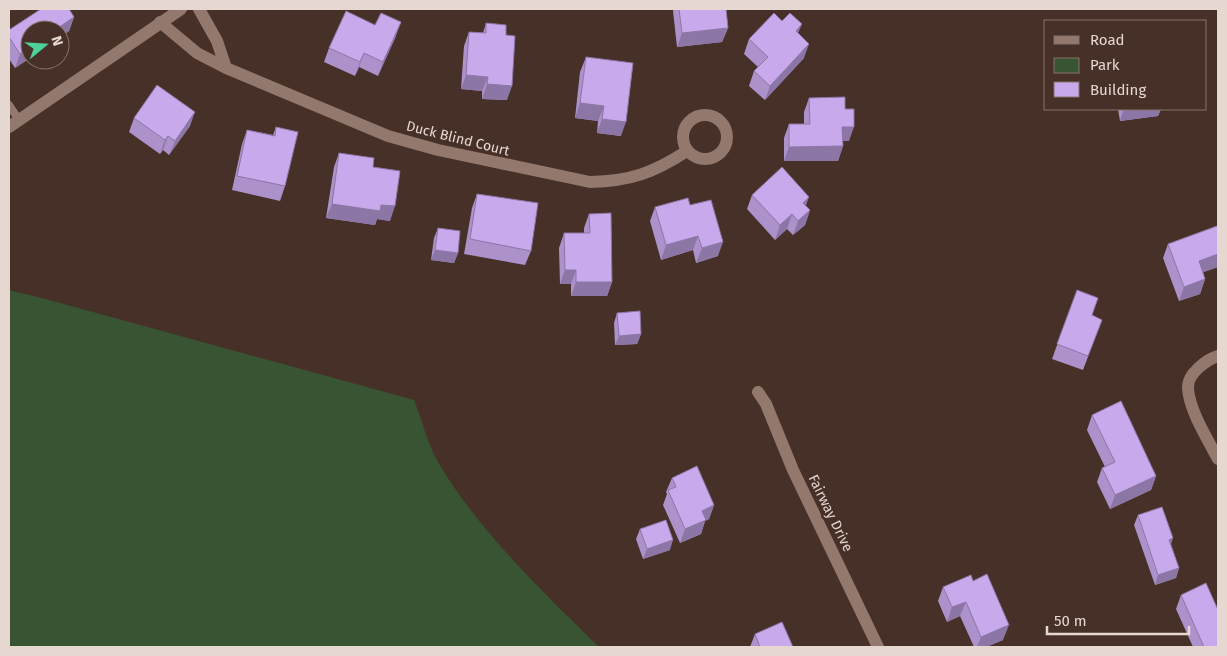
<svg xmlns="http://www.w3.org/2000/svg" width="1227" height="656" font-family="'Fira Sans',sans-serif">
	<rect width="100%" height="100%" fill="#463027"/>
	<path fill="#385432" d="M9,290L53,301L414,400C422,420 428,445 439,464C481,533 542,591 599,647H9Z"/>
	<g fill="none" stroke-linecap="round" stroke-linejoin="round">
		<path stroke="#92786d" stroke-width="8" d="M9,105L19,120"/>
		<path stroke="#92786d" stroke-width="12" d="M199,9L217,41L226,68
			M160,22L197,53L226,68L388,136L438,150L590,182C631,181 653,173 687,151
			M683 137a22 22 0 1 1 44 0a22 22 0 1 1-44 0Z
			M1218,356C1206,360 1187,374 1188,388C1189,410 1208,440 1218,459
			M758,392L766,404L793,470L878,647"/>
		<path stroke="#92786d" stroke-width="12" d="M9,127L181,9"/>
	</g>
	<path fill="#ac91cb" d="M41,9H69L74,17L69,31L60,38V30H30V58L15,68L9,59V30Z
		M674,9H726L728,28L722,42L677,47L673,11Z
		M782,21L798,33L804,58L765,100L749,86L754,71L758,67L744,54L749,39Z
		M486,23L506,35L507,100L482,99V91L461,89L464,46L469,32L483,33Z
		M396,36L378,76L359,67L355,76L324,62L329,48Z
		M586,57L621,136L597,133L598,121L575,118L580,72Z
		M809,98L845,109L849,141H843V146L838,161H784V138L789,124H804V112Z
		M1118,109H1161L1158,116L1120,121Z
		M134,118L190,126L169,155L163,150L160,154L129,132Z
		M276,127L285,186L280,201L232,190L242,144L247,130L273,135Z
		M339,153L373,167L390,221L377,219L375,225L326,218L334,167Z
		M477,194L531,251L525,265L464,254L472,208Z
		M752,195L806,206L810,210L805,225L793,235L787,229L775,240L747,209Z
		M690,205L718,256L696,263L693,250L661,260L650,221L655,207Z
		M589,214L612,282L607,296H571V284H560L559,248L564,233H584V228Z
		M438,228L458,253L454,263L431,260L434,238Z
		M1218,230V267L1203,272L1205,279L1200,294L1179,301L1163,258L1168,244Z
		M1077,290L1092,316L1102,320L1083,370L1052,359Z
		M617,313L641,334L637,344L615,345L614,323Z
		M1092,415L1156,476L1151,490L1110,509L1097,482L1102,468L1105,467L1087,430Z
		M672,478L714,505L709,519L705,521L701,534L680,543L663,505L667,494L666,492Z
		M1138,515L1171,544L1179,568L1176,578L1155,585L1134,525Z
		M640,529L670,550L643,559L636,539Z
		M973,581L1003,640L986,647H974L960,616L947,622L938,601L943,587Z
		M1181,595L1218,647H1193L1176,609Z
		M755,634L793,647H750Z"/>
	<path fill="#8c76a5" d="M74,17L69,31L60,38V30H55Z
		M401,22L396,36L378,76L383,62Z
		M802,24L796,38V31Z
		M728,28L722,42L677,47L682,33Z
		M809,44L804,58L765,100L770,86Z
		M30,47V58L15,68L20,54Z
		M364,53L359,67L355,76L360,62Z
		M466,75L488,77L482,91L461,89Z
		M487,84L512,86L507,100L482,99Z
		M580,103L604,106L598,121L575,118Z
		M1142,109H1161L1158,116L1120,121L1123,111Z
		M195,112L190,126L169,155L175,141Z
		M602,119L626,122L621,136L597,133Z
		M842,127H854L849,141H837Z
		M168,136L163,150L160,154L165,140Z
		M843,146L838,161H784L789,147Z
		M809,197L804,211L803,203Z
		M332,204L381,205L395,206L390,221L377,219L375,225L326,218Z
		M810,210L805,225L793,235L798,221Z
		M792,214L787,229L775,240L780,225Z
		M698,236L693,250L661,260L666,245Z
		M723,242L718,256L696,263L702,248Z
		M435,250L458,253L454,263L431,260Z
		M1218,254V267L1193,276L1199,261Z
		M565,270H576L571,284H560Z
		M1205,279L1200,294L1179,301L1184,287Z
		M576,282H612L607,296H571Z
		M641,334L637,344L615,345L619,336Z
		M1156,476L1151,490L1110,509L1115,495Z
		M714,505L709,519L705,521L701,534L680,543L685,529L702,511Z
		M1173,538L1170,548L1169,540Z
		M673,540L670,550L643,559L647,549Z
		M1179,568L1176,578L1155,585L1158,575Z
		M966,602L960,616L947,622L952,607Z
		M1009,625L1003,640L986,647H977L981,637Z"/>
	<path fill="#c8a9ec" stroke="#8c76a5" d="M41,9H69L74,17L55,30H30V47L20,54L9,37V30Z
		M679,9H726L728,28L682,33Z
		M346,11L375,25L381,13L401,22L383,62L364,53L360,62L329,48Z
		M774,13L782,21L790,13L802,24L796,31L809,44L770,86L754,71L768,57L749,39Z
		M486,23L506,25V35L515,36L512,86L487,84L488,77L466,75L469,32L486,33Z
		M586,57L633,63L626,122L602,119L604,106L580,103Z
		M157,85L195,112L175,141L168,136L165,140L134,118Z
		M845,97V109H854V127H842L843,146L789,147V124H810L809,98Z
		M1123,109H1142L1123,111Z
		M276,127L298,132L285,186L237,176L247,130L275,136Z
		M339,153L374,158L373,167L400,171L395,206L381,205L380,211L332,204Z
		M782,167L809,197L803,203L810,210L798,221L792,214L780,225L752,195Z
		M477,194L538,203L531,251L470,239Z
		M688,198L690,205L711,200L723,242L702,248L698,236L666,245L655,207Z
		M611,213L612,282H576V270H565L564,233H590L589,214Z
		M1217,226L1218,230V254L1199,261L1205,279L1184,287L1168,244Z
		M438,228L460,231L458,253L435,250Z
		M1077,290L1098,298L1092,315L1102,320L1088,356L1057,344Z
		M640,311L641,334L619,336L617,313Z
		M1121,401L1156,476L1115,495L1102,468L1115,462L1092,415Z
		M697,466L714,505L702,511L706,520L685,529L668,490L676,487L672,478Z
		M1162,507L1173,538L1169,540L1179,568L1158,575L1138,515Z
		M666,520L673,540L647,549L640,529Z
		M987,574L1009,625L981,637L966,602L952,607L943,587L971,575L973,581Z
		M1206,583L1218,610V647H1204L1181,595Z
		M782,622L793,647H760L755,634Z"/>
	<g text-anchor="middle" stroke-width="5" stroke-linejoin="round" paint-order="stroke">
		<g font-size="14" fill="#e6d7d1" stroke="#463027">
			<text transform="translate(458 138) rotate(14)" y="5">Duck Blind Court</text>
			<text transform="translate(831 513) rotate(64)" y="5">Fairway Drive</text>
		</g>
	</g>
	<rect width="1227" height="656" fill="none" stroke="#e6d7d1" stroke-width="20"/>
	<rect x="1044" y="20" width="162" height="90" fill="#463027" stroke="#86736b"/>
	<rect x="1054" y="36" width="25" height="8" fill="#92786d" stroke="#86736b"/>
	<text x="1090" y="45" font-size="15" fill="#e6d7d1">Road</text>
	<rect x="1054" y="58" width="25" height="15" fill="#385432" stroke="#86736b"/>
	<text x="1090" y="70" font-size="15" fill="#e6d7d1">Park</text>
	<rect x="1054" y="82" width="25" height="15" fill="#c8a9ec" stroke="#86736b"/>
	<text x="1090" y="95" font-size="15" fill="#e6d7d1">Building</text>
	<g transform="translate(45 45) rotate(72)"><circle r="24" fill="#463027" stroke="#86736b"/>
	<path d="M0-4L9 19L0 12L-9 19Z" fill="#4dd39a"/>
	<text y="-8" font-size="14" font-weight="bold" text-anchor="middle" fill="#e6d7d1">N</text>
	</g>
	<path d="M1047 626v8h142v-8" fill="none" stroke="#e6d7d1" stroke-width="2.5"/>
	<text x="1054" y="626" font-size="15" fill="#e6d7d1" stroke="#463027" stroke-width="4" paint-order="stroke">50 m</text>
</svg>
